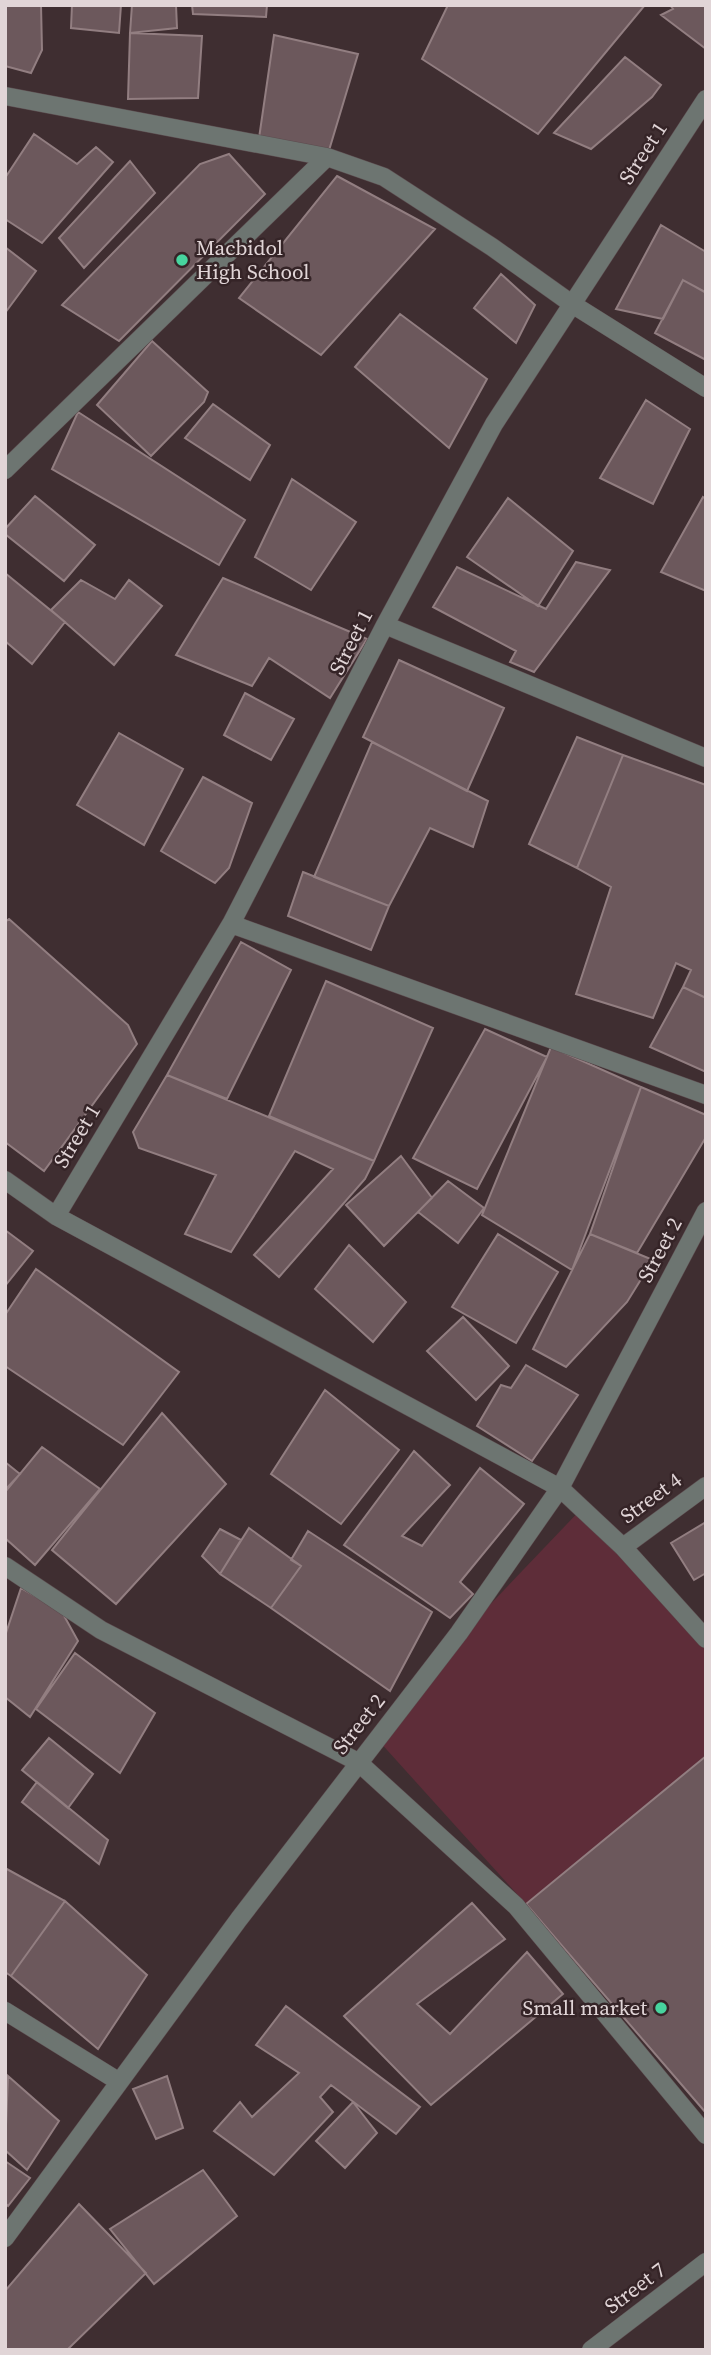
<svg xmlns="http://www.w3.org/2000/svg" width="711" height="2355" font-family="'Source Serif 4',serif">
	<rect width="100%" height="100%" fill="#3f2e31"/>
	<path fill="#5e2d39" d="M586,1504L706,1641V1756L526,1904L378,1740L465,1631Z"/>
	<path fill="#6c585c" stroke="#927e81" stroke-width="2" d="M5,5H41L42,50L31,73L5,66Z
		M72,5H121L119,33L71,28Z
		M132,5H176L177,28L130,33Z
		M192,5H267L266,17L193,14Z
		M448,5H645L538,134L422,59Z
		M670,5H706V49L661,15L673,9Z
		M130,33L202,36L198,98L128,99Z
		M274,35L358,54L327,157L258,145Z
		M625,57L661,85L652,97L591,149L554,133Z
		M34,134L77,164L96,147L113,162L42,243L5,219V178Z
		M229,154L265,194L119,341L62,305L200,164Z
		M130,161L155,193L84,268L59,238Z
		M337,176L435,229L321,355L239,298Z
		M661,225L706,252L705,292L683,280L663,319L616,309Z
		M5,247L36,271L5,313Z
		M501,274L535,305L516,343L474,308Z
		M683,280L706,293V360L655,333Z
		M400,314L487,379L449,448L355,367Z
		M152,341L208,392L204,402L151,456L97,405Z
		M646,400L690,429L653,504L600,478Z
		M213,404L270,445L250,480L185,438Z
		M78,412L245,520L219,565L52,469Z
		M292,479L356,522L311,590L255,557Z
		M35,496L95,545L64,581L5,534V529Z
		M703,497L706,499V591L661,572Z
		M508,498L573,551L538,606L467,557Z
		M576,562L610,570L534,672L510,662L516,651L433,607L457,567L546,609Z
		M5,573L65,622L32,664L5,641Z
		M223,578L367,639L330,698L269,658L252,686L176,655Z
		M81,580L115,599L129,580L162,606L114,665L51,610Z
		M399,660L504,708L467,791L363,737Z
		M245,693L294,719L271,760L224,735Z
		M119,733L183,769L144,845L77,805Z
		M577,737L623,755L577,868L529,844Z
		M372,742L488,801L473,847L430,828L389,906L314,877Z
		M623,755L706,785V998L683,987L691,970L676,963L653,1018L576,994L611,887L577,868Z
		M203,777L252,803L229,868L215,883L161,851Z
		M303,872L389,906L371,950L288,916Z
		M9,919L128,1025L137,1044L44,1171L5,1142V922Z
		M241,942L291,970L227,1099L167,1075Z
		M326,981L433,1028L374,1161L269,1116Z
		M683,987L706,998V1072L650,1047Z
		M485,1029L547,1057L477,1189L413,1158Z
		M551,1047L641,1087L572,1270L482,1215Z
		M167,1075L374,1161L365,1179L279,1277L254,1255L333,1169L295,1151L231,1252L185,1234L216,1175L139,1148L133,1132Z
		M641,1087L706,1115V1137L637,1253L590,1234Z
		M401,1156L432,1198L384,1246L346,1205Z
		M448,1181L484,1208L458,1243L418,1212Z
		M5,1230L33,1251L5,1286Z
		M498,1234L558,1272L516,1343L452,1307Z
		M590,1234L653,1260L627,1302L566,1367L533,1349Z
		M349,1245L406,1302L373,1342L315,1289Z
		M36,1269L179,1372L123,1445L5,1366V1315Z
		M463,1317L509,1366L476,1400L427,1351Z
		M526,1365L578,1395L532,1461L477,1426L501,1385L511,1388Z
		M325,1390L399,1450L341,1524L271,1474Z
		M162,1413L226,1484L116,1604L52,1550Z
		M42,1447L100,1489L35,1565L5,1538V1492Z
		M414,1451L450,1485L402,1536L422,1546L480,1468L524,1504L460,1582L473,1594L450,1618L344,1545Z
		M5,1462L20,1474L5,1490Z
		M706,1522V1573L694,1580L671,1543Z
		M249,1528L301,1566L271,1608L220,1574Z
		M220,1529L241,1540L220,1574L202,1556Z
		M308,1531L432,1612L390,1691L271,1608L301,1566L291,1560Z
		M21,1588L62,1612L78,1641L30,1717L5,1697V1636Z
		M75,1653L155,1713L120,1773L36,1709Z
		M49,1738L93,1774L68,1808L22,1770Z
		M706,1756V2113L526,1904Z
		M37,1782L108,1840L99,1864L22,1802Z
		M5,1868L65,1901L11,1976L5,1972Z
		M65,1901L147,1975L98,2049L11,1976Z
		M472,1903L505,1939L417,2004L450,2034L527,1952L563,1994L431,2105L344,2016Z
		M286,2006L420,2107L396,2134L331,2085L320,2097L333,2112L274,2175L214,2131L240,2102L252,2117L299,2073L256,2045Z
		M8,2076L59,2121L27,2170L5,2150Z
		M167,2076L183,2128L156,2139L133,2089Z
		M353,2102L377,2133L345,2168L316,2141Z
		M5,2161L30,2178L8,2206L5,2203Z
		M203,2170L237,2216L154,2284L110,2229Z
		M79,2204L146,2273L67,2350H5V2291Z"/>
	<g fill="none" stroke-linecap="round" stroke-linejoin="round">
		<defs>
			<path id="minor" d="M5,96L327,157L384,177L492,247L572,304L706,388
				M5,470L327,157
				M385,625L706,758
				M231,924L706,1095
				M5,1180L56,1216L560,1488L623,1547L706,1639
				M56,1216L231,924L385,625L494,424L706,99
				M623,1547L706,1486
				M5,1566L101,1630L358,1762L516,1906L706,2135
				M5,2011L118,2081
				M5,2238L239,1919L459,1633L560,1488L706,1211
				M591,2350L706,2262"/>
		</defs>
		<use href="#minor" stroke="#5c4c4f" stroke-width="19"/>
		<use href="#minor" stroke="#6d7571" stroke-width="18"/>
	</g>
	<g fill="#47d49e" stroke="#352427" stroke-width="2.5">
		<circle cx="182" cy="260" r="7"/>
		<circle cx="661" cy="2008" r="7"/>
	</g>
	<g text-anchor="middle" stroke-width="5" stroke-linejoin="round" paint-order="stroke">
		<g font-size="21" fill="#e1d5d7" stroke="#352427">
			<text transform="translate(643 153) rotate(-57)" y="7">Street 1</text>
			<text transform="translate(351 642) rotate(-63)" y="7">Street 1</text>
			<text transform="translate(77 1136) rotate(-59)" y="7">Street 1</text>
			<text transform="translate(660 1250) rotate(-62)" y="7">Street 2</text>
			<text transform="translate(651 1498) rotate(-36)" y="7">Street 4</text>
			<text transform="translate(359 1724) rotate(-52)" y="7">Street 2</text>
			<text transform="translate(635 2288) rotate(-37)" y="7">Street 7</text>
		</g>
		<g font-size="21" fill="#e1d5d7" stroke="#352427" text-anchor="start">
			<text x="196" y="255">Macbidol<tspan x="196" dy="24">High School</tspan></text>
			<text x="647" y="2015" text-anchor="end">Small market</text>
		</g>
	</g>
	<rect width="711" height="2355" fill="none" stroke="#e1d5d7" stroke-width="14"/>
</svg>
